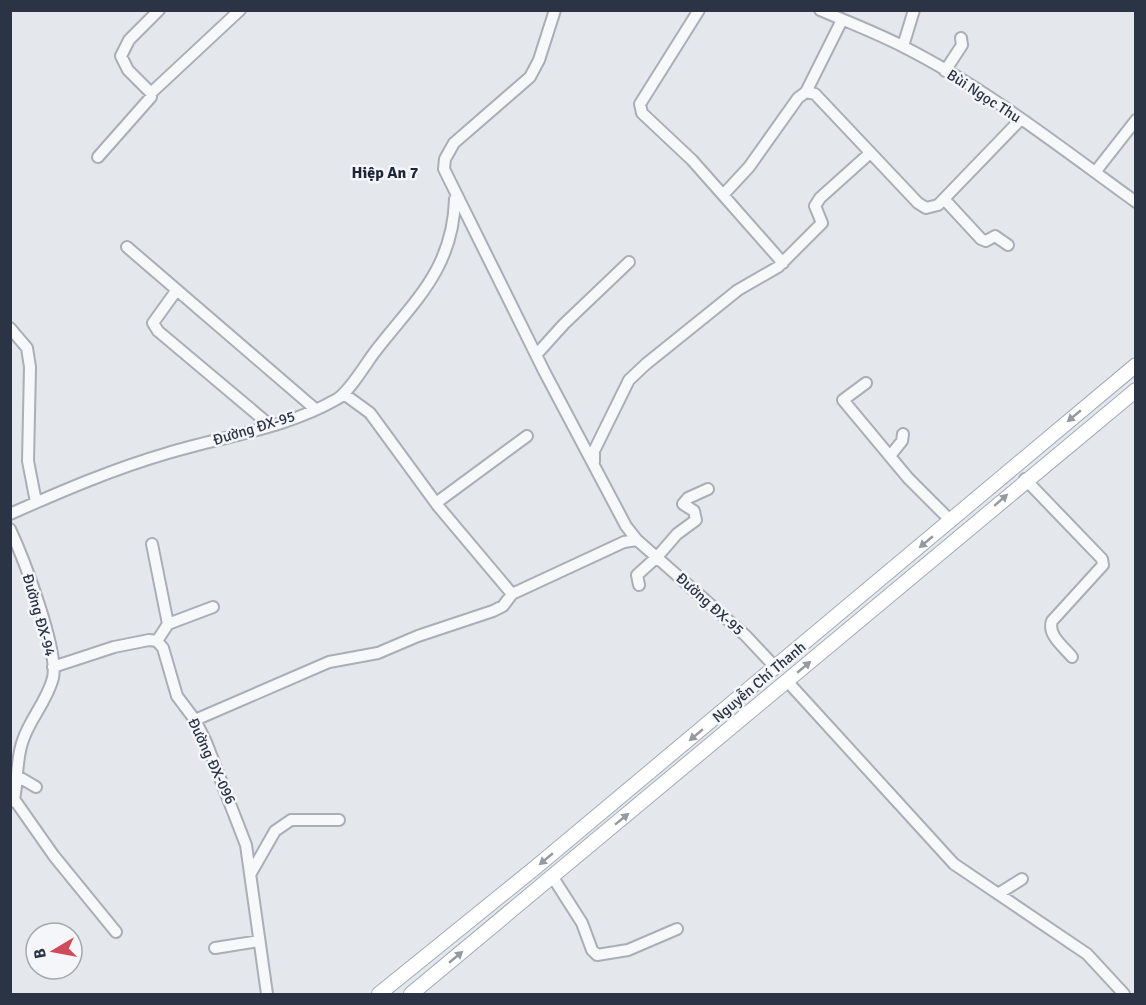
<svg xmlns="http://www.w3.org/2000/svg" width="1146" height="1005" font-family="Signika,sans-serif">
	<rect width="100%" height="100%" fill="#e4e7ec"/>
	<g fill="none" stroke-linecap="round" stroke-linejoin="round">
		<defs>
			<path id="minor" d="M555,10L539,60L530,77L454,143L445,159L444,169L544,371L626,526L637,540L746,636L776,668
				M699,10L640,104L642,113L692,160L723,195L749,167L798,98L806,92L815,94L918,203L926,208L938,205L1021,119
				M820,10C848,22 877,33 904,47C987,89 1061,148 1136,202
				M903,46L914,10
				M945,71L962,45L961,38
				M806,92L842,20
				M151,93L240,10
				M98,157L151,97V93L128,70L121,56L129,40L159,10
				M1096,171L1136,120
				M723,195L783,263
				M944,199L981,239L986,241L995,236L1008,245
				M127,247L314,408
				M176,291L153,323L158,331L271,426
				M10,328L27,348L30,367L28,461L36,502
				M536,355L564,324L629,262
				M866,383L843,400L908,478L951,521
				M344,394L370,413L438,506L512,594L624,542L637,540
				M890,456L902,441L903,434
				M594,462V451L629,380L646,364L738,290L778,267L822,223L815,206L820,198L869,154
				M1025,479L1102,559L1103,565L1052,621C1047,635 1064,647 1072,657
				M436,503L527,436
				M10,514C62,491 113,469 168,453C224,436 285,429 337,399C349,392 365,365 374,353C413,302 453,270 455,199
				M10,529C23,557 59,650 53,678C47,701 30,719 23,740C16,758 18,781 14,799L10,802
				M152,544L168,624
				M639,585L637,575L657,557L677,534L696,520L694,511L683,504L688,498L708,489
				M157,641L168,624L213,607
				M53,667L114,647L149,640L157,641L163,648L177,696L195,720L206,742L246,845L267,994
				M787,681L954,864L1087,954L1124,994
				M195,720L329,662L378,653L418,636L493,611L503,606L512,594
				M19,777L36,787
				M14,799L54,856L116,932
				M251,873L275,831L291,820H339
				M552,876L582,923L592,950L597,955L628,950L677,929
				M998,894L1022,879
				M215,948L259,941"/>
			<path id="major" d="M379,994L536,867L1136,365
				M411,994L1136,390"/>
		</defs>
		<use href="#minor" stroke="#a9aeb7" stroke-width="14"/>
		<use href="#major" stroke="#a3abb8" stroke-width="16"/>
		<use href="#minor" stroke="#f7f8fa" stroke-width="10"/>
		<use href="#major" stroke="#fff" stroke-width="14"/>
	</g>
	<defs><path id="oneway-solid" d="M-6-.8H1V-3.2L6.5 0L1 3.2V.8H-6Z" transform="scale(1.5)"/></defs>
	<g fill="#959aa2">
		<use href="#oneway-solid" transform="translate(1074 416) rotate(140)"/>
		<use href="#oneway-solid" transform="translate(1001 500) rotate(-41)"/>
		<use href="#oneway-solid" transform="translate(926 542) rotate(140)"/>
		<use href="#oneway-solid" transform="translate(804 667) rotate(-40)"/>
		<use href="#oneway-solid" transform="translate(696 735) rotate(140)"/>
		<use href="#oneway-solid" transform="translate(622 819) rotate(-39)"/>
		<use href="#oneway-solid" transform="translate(546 859) rotate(140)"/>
		<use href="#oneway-solid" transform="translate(456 957) rotate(-40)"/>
	</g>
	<g text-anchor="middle" stroke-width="5" stroke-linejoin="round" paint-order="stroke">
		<g font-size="15" fill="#2b3445" stroke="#f4f6f9">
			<text transform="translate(984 96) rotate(33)" y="5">Bùi Ngọc Thu</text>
			<text transform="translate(254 428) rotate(-17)" y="5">Đường ĐX-95</text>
			<text transform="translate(710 604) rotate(42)" y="5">Đường ĐX-95</text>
			<text transform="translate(39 615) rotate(74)" y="5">Đường ĐX-94</text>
			<text transform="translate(759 682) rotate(-40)" y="5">Nguyễn Chí Thanh</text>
			<text transform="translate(212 761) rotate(65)" y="5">Đường ĐX-096</text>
		</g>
		<g font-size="16" font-weight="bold" fill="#1d2536" stroke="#f4f6f9">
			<text x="385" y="178">Hiệp An 7</text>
		</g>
	</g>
	<rect width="1146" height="1005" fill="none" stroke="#2b3445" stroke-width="24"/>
	<g transform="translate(54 951) rotate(260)"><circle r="28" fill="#f4f6f9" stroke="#a4a8b1" stroke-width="1.5"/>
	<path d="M0-4.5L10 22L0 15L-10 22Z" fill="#d1495b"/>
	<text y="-9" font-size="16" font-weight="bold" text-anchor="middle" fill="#2b3445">B</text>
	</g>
</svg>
